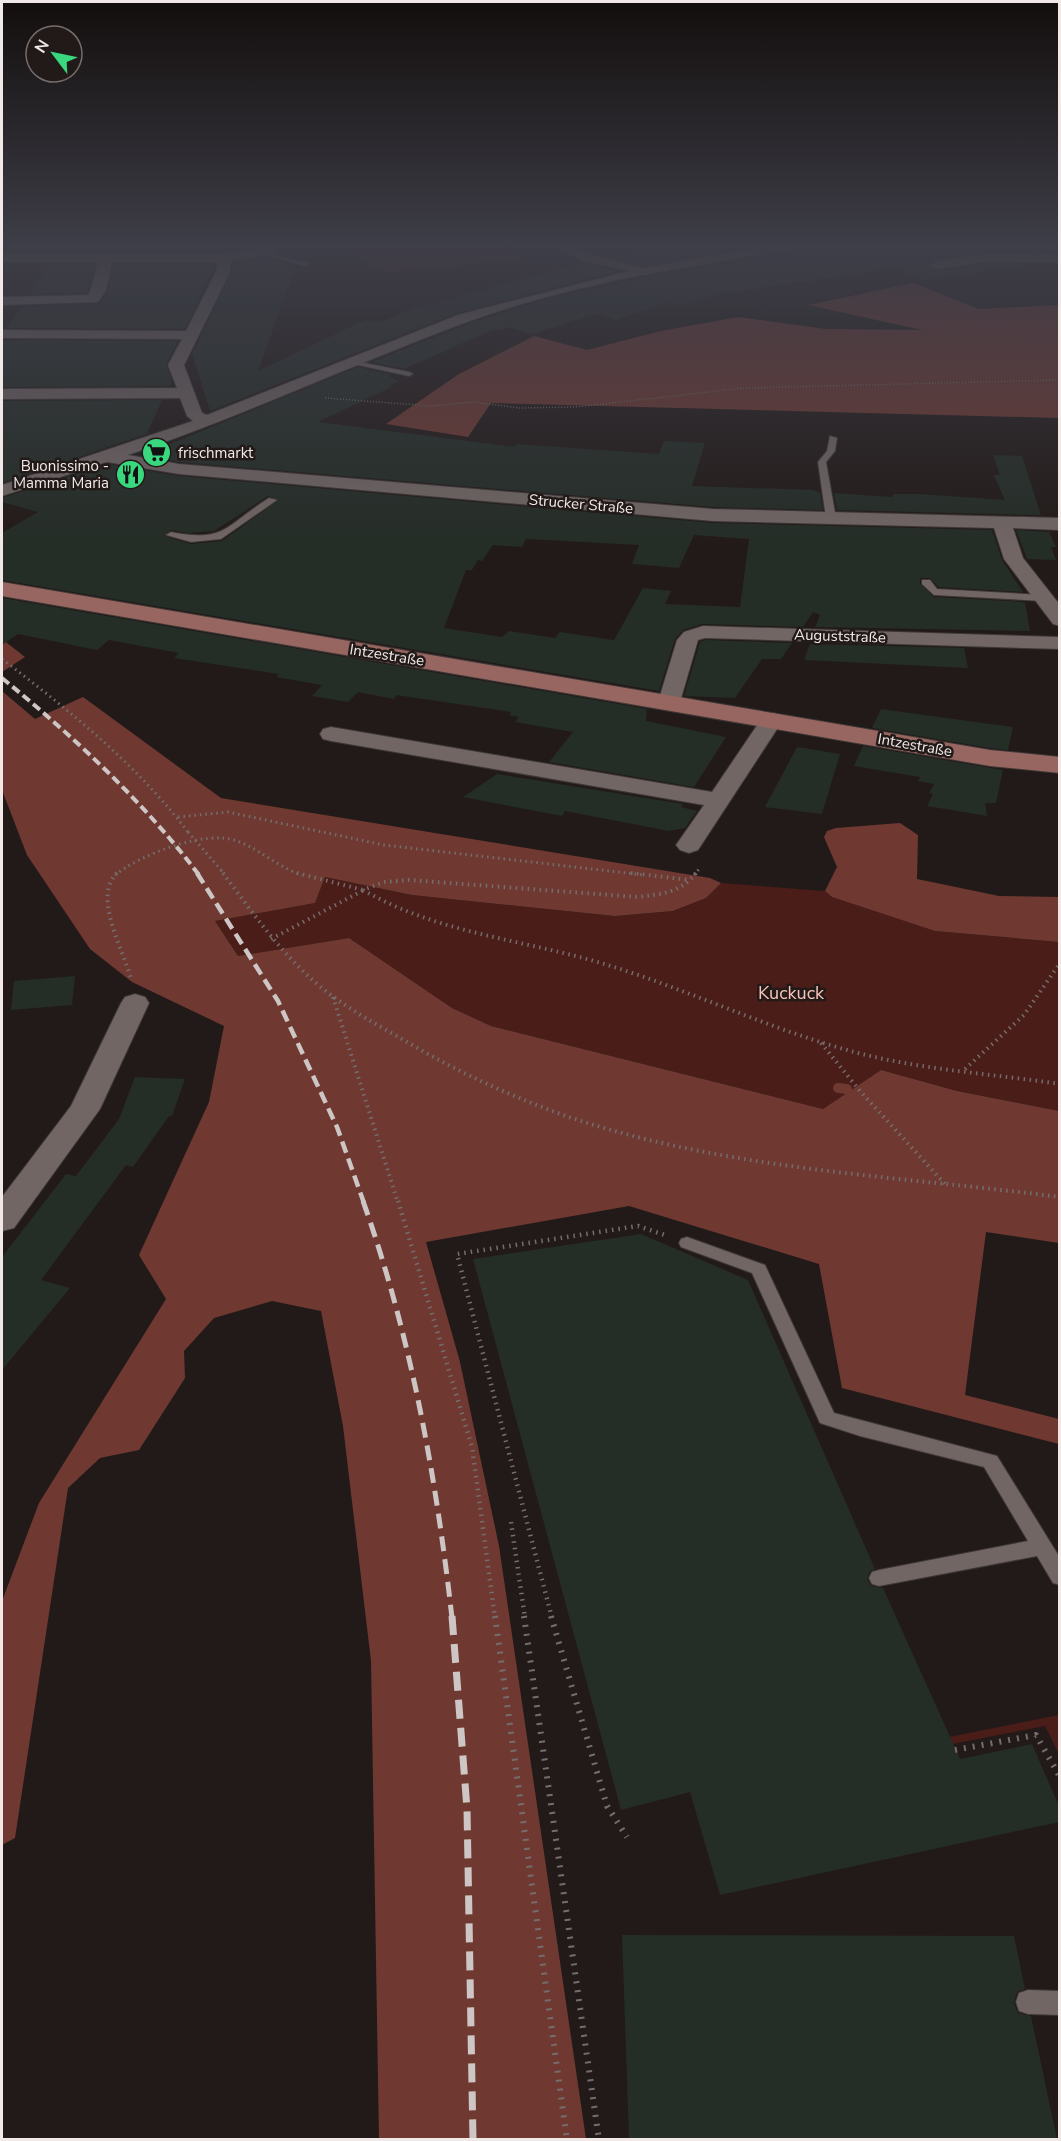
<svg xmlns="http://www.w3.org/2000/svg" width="1061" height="2141" font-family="'Nunito Sans',sans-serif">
	<rect width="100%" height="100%" fill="#221a18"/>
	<path fill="#4a1d18" d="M349,246H509L525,258L381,273Z
		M325,877L412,895L615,916L674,911L706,898L721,883L825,891L832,897L935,931L1059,942V1111L957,1091L881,1070L823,1109L491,1026L452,1008L349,938L238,956L215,921L315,903Z
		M1059,1715V1754L1045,1726L952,1744L949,1737Z"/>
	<path fill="#6f3932" d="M913,283L979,309L1059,305V418L491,403L468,437L386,424L459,374L534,336L587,350L661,331L738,317L826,329L922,330L808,305Z
		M2,639L25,657L2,672Z
		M2,691L35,719L83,697L221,798L710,878L721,883L706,898L673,911L615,916L412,895L325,877L315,903L215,921L238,956L349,938L452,1008L491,1026L823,1109L881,1070L957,1091L1059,1111V1243L986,1232L965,1395L1059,1419V1444L842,1388L819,1264L629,1206L426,1242L460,1362L499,1546L586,2139H379L371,1661L343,1426L321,1311L272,1301L214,1318L184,1351L185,1378L139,1450L100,1458L68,1488L15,1838L2,1845V1601L39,1503L166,1299L139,1255L209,1102L224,1026L132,982L90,949L27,855L2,790Z
		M900,823L918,835L917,879L999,896L1059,897V942L935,931L832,897L825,891L837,867L824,837L827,831L836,828Z"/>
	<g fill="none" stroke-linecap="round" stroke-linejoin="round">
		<path stroke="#6f3932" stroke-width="5" d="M557,359L655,346L718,347L832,338L875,340L933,334L960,327L1019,323L1031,319H1060"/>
		<path stroke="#6f3932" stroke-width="10" d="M838,1088L847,1089
			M878,1094H916L1060,1133"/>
	</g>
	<path fill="#252d27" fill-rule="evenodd" d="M112,246H199L212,248L210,252H109Z
		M657,246H751L643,266L610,257Z
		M799,246H1041L1042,252L989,251L937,259L928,266L937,271L989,263L1027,264L923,280L897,268L713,295L685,306L669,303L616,320L596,314L532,334L508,327L501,330L494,329L404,369L371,362L468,324L546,299L669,272L791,252Z
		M265,258L296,266L258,371L365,320L380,322L415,308L584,263L619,271L457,313L210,411L192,354L232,273L233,263Z
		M50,264H95L87,293L29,294Z
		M114,264H215L185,329L6,328L21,307L100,303L108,290Z
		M2,340L178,341L166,364L172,380L169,386L2,387Z
		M358,367L392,375L388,376L399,381L389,386H394L318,422L515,447L517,444L659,454L664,441L705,443L692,486L813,490L820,493L823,510L713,507L179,462L143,455Z
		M162,400L147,434L2,483V401Z
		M993,455L1022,456L1041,515L837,510L834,493L893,497V494H919L1005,500L994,475H1000Z
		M107,464L179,476L713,523L992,530L1002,560L1023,592L938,587L930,578H920V584L934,597L1025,602L1030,631L815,627L820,615L813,612L803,627L702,624L683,630L675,639L659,691L2,580V533L38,512L2,502V498ZM268,496L279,500L222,541L191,544L164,536L171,530L189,533L214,531ZM694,535L749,539L740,607L665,604L671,591L643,588L614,640L560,632L555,638L509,631L502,637L444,628L466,570H472L478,560L482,561L493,545L522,547L526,539L639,545L632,564L679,568Z
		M1016,530L1049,532L1056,547H1051L1056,560L1027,559Z
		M2,598L647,709L646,721L726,737L694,787L549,762L573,732L515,722L519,717L509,715L511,712L396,695L394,699L358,692L348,702L312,696L322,685L276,677L279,674L174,658L179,653L109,640L97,650L18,634L2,645Z
		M705,640L792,643L781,659H762L735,698L684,696L700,642Z
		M810,644L964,648L968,668L804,660Z
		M881,709L968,721L1013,727L1008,750L990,748L872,728Z
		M863,746L1003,770L996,803H985L987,816L927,806L933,794L929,793L934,784L918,781L920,777L854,766Z
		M797,747L840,754L822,814L765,807Z
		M497,774L683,804L681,807L697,811L685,828L669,831L565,811L562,816L463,797Z
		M75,976L72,1005L11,1010L14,981Z
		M135,1077L185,1079L172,1116H169L133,1167L126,1165L41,1280L70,1288L2,1370V1257L66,1174L76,1176L119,1119Z
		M641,1234L748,1280L875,1569L870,1571L867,1579L871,1586L883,1588L960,1759L1032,1744L1059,1806V1822L720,1895L690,1792L621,1810L473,1259Z
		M622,1935L1014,1936L1025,1989L1017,1992L1014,2003L1018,2013L1031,2016L1057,2139H629Z"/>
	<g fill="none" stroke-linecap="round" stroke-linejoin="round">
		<defs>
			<path id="lane" d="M260,251L308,263L309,264L306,266L258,254Z
				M355,361L409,372L413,374L409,376L358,365Z
				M830,436L837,438L835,451L826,462L836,518L831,521L826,518L818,462L827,451Z
				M269,498L277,500L221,539L191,542L166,535L171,532C226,543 226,525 269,498Z
				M922,580H930L937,589L1043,595L1048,598L1043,601L934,595L922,584Z
				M687,1237L765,1265L834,1413L997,1456L1060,1558V1585L1053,1583L1037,1556L879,1586L872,1584L869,1578L872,1572L879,1570L1028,1541L984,1467L860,1436L820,1423L752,1273L681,1247L679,1243L681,1239Z
				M1028,1990L1060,1991V2015L1028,2014L1019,2011L1016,2002L1019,1993Z"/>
			<path id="street" d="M268,246H288L265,256L231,261L230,272L184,365L202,413L207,415L458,315L629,271L581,260L557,246H574L590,254L643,268L765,246H797L791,250C683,267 570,284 467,322C353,364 243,416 128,455L179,464L713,509L1060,518V530L1013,528L1023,558L1060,605V626L1053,624L1004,559L994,528L713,521L179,474L107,462L2,496V485L193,421L187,416L180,398L2,399V389L177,388L168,365L182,339L2,338V330L186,331L216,272L218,262H112L106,290L98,302L2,305V297L89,295L98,262H2V254H225Z
				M989,253L1060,255V263L989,261L937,269L930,265L937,261Z
				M703,626L1060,637V649L705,638L698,640L680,702L677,707H661L658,702L677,640L684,632Z
				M772,713L780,715L783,720L698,850L689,853L680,850L676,845L704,805L331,741L323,739L320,734L323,729L331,727L712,792L764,715Z
				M135,994L145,997L149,1003L100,1109L14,1228L2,1231V1197L71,1106L121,1003L125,997Z"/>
			<path id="secondary" d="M2,582L990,750L1060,757V773L990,766L2,596Z"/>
		</defs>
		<use href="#lane" stroke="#3d3736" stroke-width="2"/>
		<use href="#street" stroke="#3d3736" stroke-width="2"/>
		<use href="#secondary" stroke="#3d3736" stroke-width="2"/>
		<path stroke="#756d6c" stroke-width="1.5" stroke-dasharray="1 2" stroke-linecap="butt" d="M325,398L432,406L473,402L520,408L575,407L744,388L1060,380"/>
		<path stroke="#756d6c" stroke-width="3" stroke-dasharray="1.5 4" stroke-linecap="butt" d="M2,659C70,711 136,764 188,832
			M178,817L228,812L384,845L644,875
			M221,870L224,875
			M115,875C140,855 205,829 237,841C260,849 277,867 302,875
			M694,875L699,869"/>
		<path stroke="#756d6c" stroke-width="4" stroke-dasharray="1.5 4.5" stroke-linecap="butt" d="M117,873C92,897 124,951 131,979
			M223,873C252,912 280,952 317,984C344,1007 376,1024 407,1042C460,1073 514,1098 572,1118C728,1170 898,1176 1060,1197
			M297,873L363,890
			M631,873L690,880
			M696,873C680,893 662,894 638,897L409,880L384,882L363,890C437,933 520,939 601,963C688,989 770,1030 858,1053C924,1070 993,1074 1060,1084
			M271,939L362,891
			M333,997L398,1203
			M821,1043L860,1091L945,1184
			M965,1069L1024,1015L1060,963"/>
		<path stroke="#756d6c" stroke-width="4.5" stroke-dasharray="1.5 5" stroke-linecap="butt" d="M398,1201L472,1447L495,1618
			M511,1522L525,1618
			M552,1618L457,1254L638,1226L665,1235"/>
		<path stroke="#756d6c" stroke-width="6" stroke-dasharray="2 7" stroke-linecap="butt" d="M495,1616L567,2140
			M524,1616L599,2140
			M551,1616L607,1806L627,1837
			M955,1750L1036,1735L1060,1777"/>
		<use href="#lane" fill="#716664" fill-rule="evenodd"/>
		<use href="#street" fill="#716664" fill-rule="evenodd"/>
		<use href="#secondary" fill="#976660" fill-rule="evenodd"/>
		<path stroke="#cdc6c4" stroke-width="4" stroke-dasharray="9 4.5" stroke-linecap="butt" d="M2,678C74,737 142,800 199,875"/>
		<path stroke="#cdc6c4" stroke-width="4.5" stroke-dasharray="12 6" stroke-linecap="butt" d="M197,873L278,1001L337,1127L364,1203"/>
		<path stroke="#cdc6c4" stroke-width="5" stroke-dasharray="15 8" stroke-linecap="butt" d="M363,1201C411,1336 436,1476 452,1618"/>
		<path stroke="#cdc6c4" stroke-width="7" stroke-dasharray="19 9" stroke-linecap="butt" d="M452,1616L467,1809L473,2140"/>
		<path stroke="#756d6c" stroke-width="3" stroke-dasharray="1.5 4" stroke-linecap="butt" d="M188,832L221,870"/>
	</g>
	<linearGradient id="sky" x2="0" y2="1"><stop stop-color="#130e0d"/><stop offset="0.45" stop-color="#3e3e48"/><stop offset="1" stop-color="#3e3e48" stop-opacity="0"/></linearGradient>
	<rect width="1061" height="546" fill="url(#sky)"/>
	<defs>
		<symbol id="supermarket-disc" viewBox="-11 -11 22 22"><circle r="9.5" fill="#39d87f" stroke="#221a18"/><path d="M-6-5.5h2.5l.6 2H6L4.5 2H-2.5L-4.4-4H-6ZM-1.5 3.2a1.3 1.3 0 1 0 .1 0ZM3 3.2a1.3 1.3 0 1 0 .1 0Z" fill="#111"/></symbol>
		<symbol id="restaurant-disc" viewBox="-11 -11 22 22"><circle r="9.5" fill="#39d87f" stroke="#221a18"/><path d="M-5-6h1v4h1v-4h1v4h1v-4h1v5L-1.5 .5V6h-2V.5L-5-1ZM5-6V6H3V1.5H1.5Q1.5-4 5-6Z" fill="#111"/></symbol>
	</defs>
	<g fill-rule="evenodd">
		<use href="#supermarket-disc" x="140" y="436" width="33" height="33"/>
		<use href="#restaurant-disc" x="114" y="458" width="33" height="33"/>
	</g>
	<g text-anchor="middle" stroke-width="5" stroke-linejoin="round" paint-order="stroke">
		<g font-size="15" fill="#f0e9e8" stroke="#221a18" text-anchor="start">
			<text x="178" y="458">frischmarkt</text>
			<text x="109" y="471" text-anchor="end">Buonissimo -<tspan x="109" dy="17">Mamma Maria</tspan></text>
		</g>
		<g font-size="15" fill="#f0e9e8" stroke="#221a18">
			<text transform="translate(581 504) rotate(5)" y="5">Strucker Straße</text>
			<text transform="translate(840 636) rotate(2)" y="5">Auguststraße</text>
			<text transform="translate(387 655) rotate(9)" y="5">Intzestraße</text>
			<text transform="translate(915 745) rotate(10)" y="5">Intzestraße</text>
		</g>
		<g font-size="18" fill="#fbc4bb" stroke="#221a18">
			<text x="791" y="999">Kuckuck</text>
		</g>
	</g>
	<rect width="1061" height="2141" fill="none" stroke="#f0e9e8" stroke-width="6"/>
	<g transform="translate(54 54) rotate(302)"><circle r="28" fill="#221a18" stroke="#746d6b" stroke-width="1.5"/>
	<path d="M0-4.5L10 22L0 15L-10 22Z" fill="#39d87f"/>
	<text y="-9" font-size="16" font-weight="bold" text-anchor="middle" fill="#f0e9e8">N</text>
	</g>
</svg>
